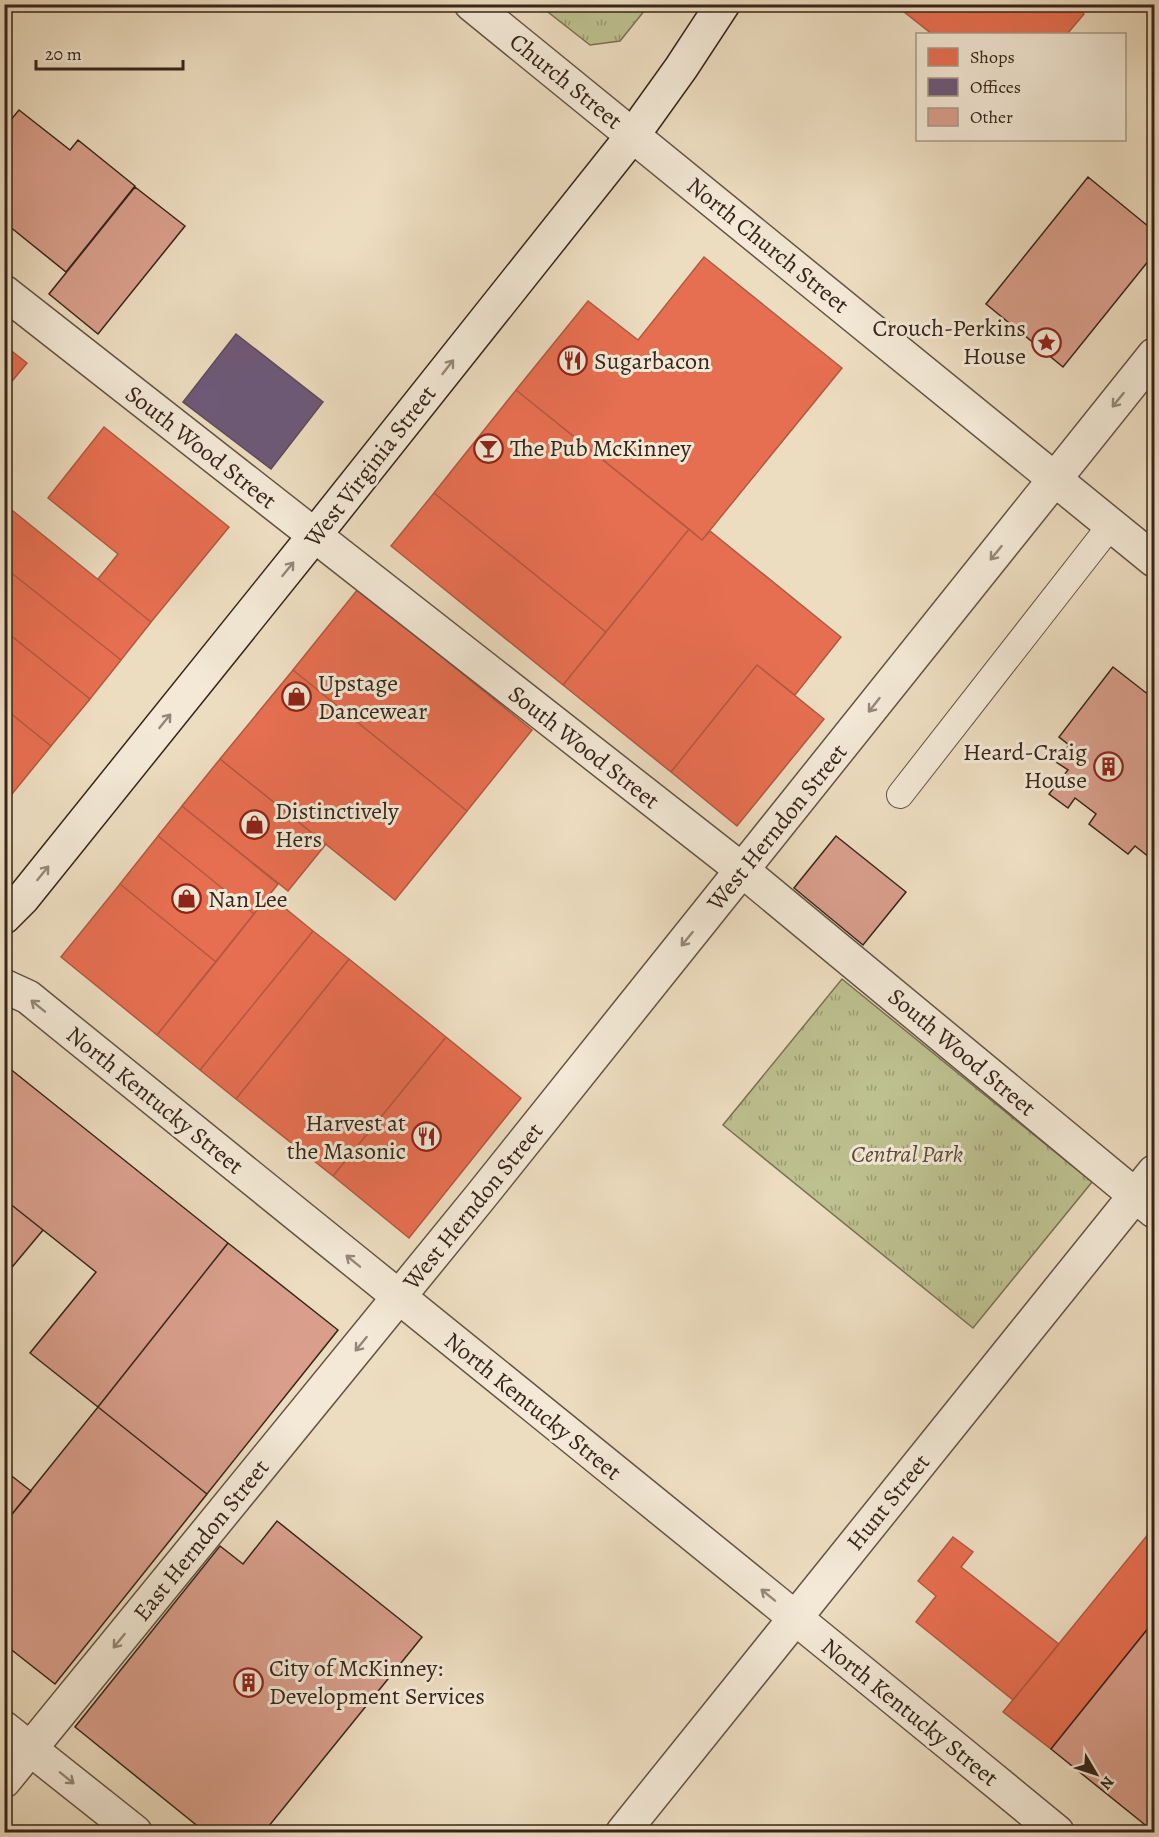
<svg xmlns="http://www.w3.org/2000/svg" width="1159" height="1837" font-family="Alegreya,serif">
	<defs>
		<pattern id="grass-tufts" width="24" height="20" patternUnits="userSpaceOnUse" patternTransform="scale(1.5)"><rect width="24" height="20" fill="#bdc08f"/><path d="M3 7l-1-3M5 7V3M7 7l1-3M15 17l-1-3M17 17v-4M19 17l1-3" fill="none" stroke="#9a9c74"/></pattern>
	</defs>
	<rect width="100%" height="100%" fill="#edddc0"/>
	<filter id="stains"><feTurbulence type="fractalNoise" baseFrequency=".00333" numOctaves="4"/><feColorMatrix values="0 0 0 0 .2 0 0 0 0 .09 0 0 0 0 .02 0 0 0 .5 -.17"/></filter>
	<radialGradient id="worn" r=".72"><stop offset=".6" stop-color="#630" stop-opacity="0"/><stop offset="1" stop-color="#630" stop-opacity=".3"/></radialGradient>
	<path fill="url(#grass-tufts)" stroke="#7a7254" stroke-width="1.5" d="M539,5H649L620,41L590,45Z
		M842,979L1092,1182L973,1328L723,1125Z"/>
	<path fill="#e76f51" stroke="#b25940" stroke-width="1.5" d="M894,4H1072L1084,14L1067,34H932Z
		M704,257L842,368L702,540L516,390L588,301L638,340Z
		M4,345L27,363L4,391Z
		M516,390L689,529L606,632L434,493Z
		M104,427L229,527L151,622L98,579L118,554L48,498Z
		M434,493L606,632L563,685L391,546Z
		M13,511L151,622L121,660L4,567V521Z
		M689,529L702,540L710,531L841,637L795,695L757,665L671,772L563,685Z
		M4,567L121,660L90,699L4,630Z
		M358,589L532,730L467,811L293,670Z
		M4,630L90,699L51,746L4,708Z
		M757,665L824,719L737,826L671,772Z
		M293,670L467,811L395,900L220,759Z
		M4,708L51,746L4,804Z
		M220,759L326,844L288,891L182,806Z
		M182,806L278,884L254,914L158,836Z
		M158,836L254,914L216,962L120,884Z
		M120,884L216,962L157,1035L61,957Z
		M269,895L313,931L200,1070L157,1035Z
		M313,931L349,959L236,1099L200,1070Z
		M349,959L446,1037L333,1176L236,1099Z
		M446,1037L521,1098L409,1238L333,1176Z
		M1154,1527V1621L1051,1749L1003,1712Z
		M953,1537L973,1552L961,1567L1059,1644L1013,1700L916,1622L936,1596L918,1581Z"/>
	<path fill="#6d597a" stroke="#5d495d" stroke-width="1.5" d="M236,334L323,402L271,469L183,402Z"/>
	<path fill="#d99f8c" stroke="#37251a" stroke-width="1.5" d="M19,110L70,150L78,140L135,186L66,272L4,222V128Z
		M1088,177L1154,231V254L1063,367L986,304Z
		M135,187L185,226L98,334L49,294Z
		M1113,667L1154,699V861L1135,846L1128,854L1089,824L1096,814L1075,798L1068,808L1049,794L1068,770L1056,762L1069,745L1059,737Z
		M836,836L906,892L863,945L794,888Z
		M4,1064L228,1243L98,1407L30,1353L96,1272L4,1199Z
		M4,1199L43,1230L13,1266L4,1260Z
		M228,1243L338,1330L207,1494L98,1407Z
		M4,1260L13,1266L4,1277Z
		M98,1407L207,1494L55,1684L4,1644V1524Z
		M4,1470L31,1491L4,1524Z
		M277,1521L422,1637L264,1832H205L75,1727L220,1546L243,1564Z
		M1154,1621V1832L1051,1749Z"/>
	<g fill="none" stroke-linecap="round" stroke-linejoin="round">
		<defs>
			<path id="service" d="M900,795L1111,525"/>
			<path id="minor" d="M471,4L1154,560
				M4,292L742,870L1154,1211
				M4,1781L481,1196L1154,355
				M623,1832L1154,1172"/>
			<path id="tertiary" d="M4,986L28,997C371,1275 716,1551 1057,1832
				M4,1728L135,1832"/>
			<path id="secondary" d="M4,917L23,898L314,536L633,135L681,68L723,4"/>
		</defs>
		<use href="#service" stroke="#645344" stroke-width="28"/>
		<use href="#minor" stroke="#645344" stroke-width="36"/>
		<use href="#tertiary" stroke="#645344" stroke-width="36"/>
		<use href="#secondary" stroke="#37251a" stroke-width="36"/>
		<use href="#service" stroke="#f3e9d6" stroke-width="26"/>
		<use href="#minor" stroke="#f3e9d6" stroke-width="33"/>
		<use href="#tertiary" stroke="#f3e9d6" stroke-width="33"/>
		<use href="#secondary" stroke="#f3e9d6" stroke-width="33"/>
	</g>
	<defs><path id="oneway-shaft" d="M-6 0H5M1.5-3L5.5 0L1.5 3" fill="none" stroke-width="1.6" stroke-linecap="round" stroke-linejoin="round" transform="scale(1.5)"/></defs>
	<g stroke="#958778">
		<use href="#oneway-shaft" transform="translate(448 367) rotate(-52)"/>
		<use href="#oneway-shaft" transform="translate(1118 400) rotate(129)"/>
		<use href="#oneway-shaft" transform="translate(996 553) rotate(129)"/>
		<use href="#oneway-shaft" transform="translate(288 569) rotate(-51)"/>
		<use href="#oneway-shaft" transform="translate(874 705) rotate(128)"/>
		<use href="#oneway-shaft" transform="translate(165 721) rotate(-51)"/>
		<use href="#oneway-shaft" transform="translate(43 873) rotate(-51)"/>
		<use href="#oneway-shaft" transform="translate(687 939) rotate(129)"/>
		<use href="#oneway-shaft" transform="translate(38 1006) rotate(-141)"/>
		<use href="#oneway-shaft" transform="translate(353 1261) rotate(-141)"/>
		<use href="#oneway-shaft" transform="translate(361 1344) rotate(129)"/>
		<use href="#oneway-shaft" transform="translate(768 1595) rotate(-141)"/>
		<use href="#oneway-shaft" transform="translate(119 1641) rotate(129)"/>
		<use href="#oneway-shaft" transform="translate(67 1778) rotate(39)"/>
	</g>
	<defs>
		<symbol id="sight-ring" viewBox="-11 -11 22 22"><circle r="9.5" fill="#f3e9d6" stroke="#8f2418" stroke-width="1.5"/><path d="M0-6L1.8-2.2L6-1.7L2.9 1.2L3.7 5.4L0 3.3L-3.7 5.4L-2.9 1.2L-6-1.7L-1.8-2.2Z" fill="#8f2418"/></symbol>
		<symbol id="restaurant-ring" viewBox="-11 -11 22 22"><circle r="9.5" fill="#f3e9d6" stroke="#8f2418" stroke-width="1.5"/><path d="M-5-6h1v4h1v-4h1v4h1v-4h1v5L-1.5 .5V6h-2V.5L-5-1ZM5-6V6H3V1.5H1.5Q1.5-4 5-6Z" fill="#8f2418"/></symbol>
		<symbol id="bar-ring" viewBox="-11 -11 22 22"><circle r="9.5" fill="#f3e9d6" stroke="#8f2418" stroke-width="1.5"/><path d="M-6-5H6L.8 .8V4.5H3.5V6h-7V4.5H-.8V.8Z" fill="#8f2418"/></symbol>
		<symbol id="shop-ring" viewBox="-11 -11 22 22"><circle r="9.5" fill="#f3e9d6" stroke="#8f2418" stroke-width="1.5"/><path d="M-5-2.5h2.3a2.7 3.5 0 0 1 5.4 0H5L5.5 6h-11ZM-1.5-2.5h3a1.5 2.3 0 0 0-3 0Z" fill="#8f2418"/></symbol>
		<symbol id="building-ring" viewBox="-11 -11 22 22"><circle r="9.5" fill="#f3e9d6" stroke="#8f2418" stroke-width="1.5"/><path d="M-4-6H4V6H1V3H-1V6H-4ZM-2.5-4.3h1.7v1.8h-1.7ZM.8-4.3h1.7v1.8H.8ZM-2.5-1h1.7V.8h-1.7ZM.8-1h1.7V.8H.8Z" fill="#8f2418"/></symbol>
	</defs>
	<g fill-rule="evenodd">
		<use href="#sight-ring" x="1030" y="326" width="33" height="33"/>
		<use href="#restaurant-ring" x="556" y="344" width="33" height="33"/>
		<use href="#bar-ring" x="472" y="432" width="33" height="33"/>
		<use href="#shop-ring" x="280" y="680" width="33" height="33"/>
		<use href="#building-ring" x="1092" y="750" width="33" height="33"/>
		<use href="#shop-ring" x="238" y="808" width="33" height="33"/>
		<use href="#shop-ring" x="170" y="882" width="33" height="33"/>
		<use href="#restaurant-ring" x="410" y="1120" width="33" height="33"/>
		<use href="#building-ring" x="232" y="1666" width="33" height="33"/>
	</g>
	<g text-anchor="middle" stroke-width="6" stroke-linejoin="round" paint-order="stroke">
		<g font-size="24" fill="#37251a" stroke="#f3e9d6">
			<text transform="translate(566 81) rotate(39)" y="8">Church Street</text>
			<text transform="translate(768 245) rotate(39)" y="8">North Church Street</text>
			<text transform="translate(201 447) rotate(38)" y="8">South Wood Street</text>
			<text transform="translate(370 466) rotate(-52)" y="8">West Virginia Street</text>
			<text transform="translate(584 747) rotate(38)" y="8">South Wood Street</text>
			<text transform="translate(777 827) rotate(-51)" y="8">West Herndon Street</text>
			<text transform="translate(962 1052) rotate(40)" y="8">South Wood Street</text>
			<text transform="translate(155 1100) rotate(39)" y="8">North Kentucky Street</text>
			<text transform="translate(473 1206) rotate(-51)" y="8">West Herndon Street</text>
			<text transform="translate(533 1406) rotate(39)" y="8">North Kentucky Street</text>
			<text transform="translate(888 1502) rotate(-51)" y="8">Hunt Street</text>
			<text transform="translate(201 1540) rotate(-51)" y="8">East Herndon Street</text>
			<text transform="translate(910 1712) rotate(39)" y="8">North Kentucky Street</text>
		</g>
		<g font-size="24" fill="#37251a" stroke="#f3e9d6" text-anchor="start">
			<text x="1026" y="336" text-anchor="end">Crouch-Perkins<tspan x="1026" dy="28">House</tspan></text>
			<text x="594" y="369">Sugarbacon</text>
			<text x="510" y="456">The Pub McKinney</text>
			<text x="318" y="691">Upstage<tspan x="318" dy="28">Dancewear</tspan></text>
			<text x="1087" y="760" text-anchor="end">Heard-Craig<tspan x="1087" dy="28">House</tspan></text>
			<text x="275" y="819">Distinctively<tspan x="275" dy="28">Hers</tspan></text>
			<text x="208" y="907">Nan Lee</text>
			<text x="406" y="1131" text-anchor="end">Harvest at<tspan x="406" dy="28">the Masonic</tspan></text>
			<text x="269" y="1676">City of McKinney:<tspan x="269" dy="28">Development Services</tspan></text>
		</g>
		<g font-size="24" font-style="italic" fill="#584c37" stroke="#f3e9d6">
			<text x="907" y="1162">Central Park</text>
		</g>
	</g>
	<rect width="1159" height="1837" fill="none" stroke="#edddc0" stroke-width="24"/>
	<rect x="6" y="6" width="1147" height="1825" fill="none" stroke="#37251a" stroke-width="3"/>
	<rect x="12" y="12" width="1135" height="1813" fill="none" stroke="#37251a" stroke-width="1.5"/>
	<rect x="916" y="33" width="210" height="108" fill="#f3e9d6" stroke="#a89b8b" stroke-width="1.5"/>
	<rect x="928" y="48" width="30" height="18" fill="#e76f51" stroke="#a89b8b" stroke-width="1.5"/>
	<text x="970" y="63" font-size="18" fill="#37251a">Shops</text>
	<rect x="928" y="78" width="30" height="18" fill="#6d597a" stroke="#a89b8b" stroke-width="1.5"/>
	<text x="970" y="93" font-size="18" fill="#37251a">Offices</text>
	<rect x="928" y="108" width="30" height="18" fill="#d99f8c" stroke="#a89b8b" stroke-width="1.5"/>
	<text x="970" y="123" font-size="18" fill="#37251a">Other</text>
	<g transform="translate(1096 1774) rotate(129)" stroke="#f3e9d6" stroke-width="4.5" paint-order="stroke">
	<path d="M0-4.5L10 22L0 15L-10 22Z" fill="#37251a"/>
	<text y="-9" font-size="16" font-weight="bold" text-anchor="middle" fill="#37251a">N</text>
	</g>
	<path d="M36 60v9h147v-9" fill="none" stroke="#37251a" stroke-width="3"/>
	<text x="45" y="60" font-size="18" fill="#37251a" stroke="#f3e9d6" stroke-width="4.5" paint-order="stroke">20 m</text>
	<rect width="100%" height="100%" filter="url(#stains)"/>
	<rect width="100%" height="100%" fill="url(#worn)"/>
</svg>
